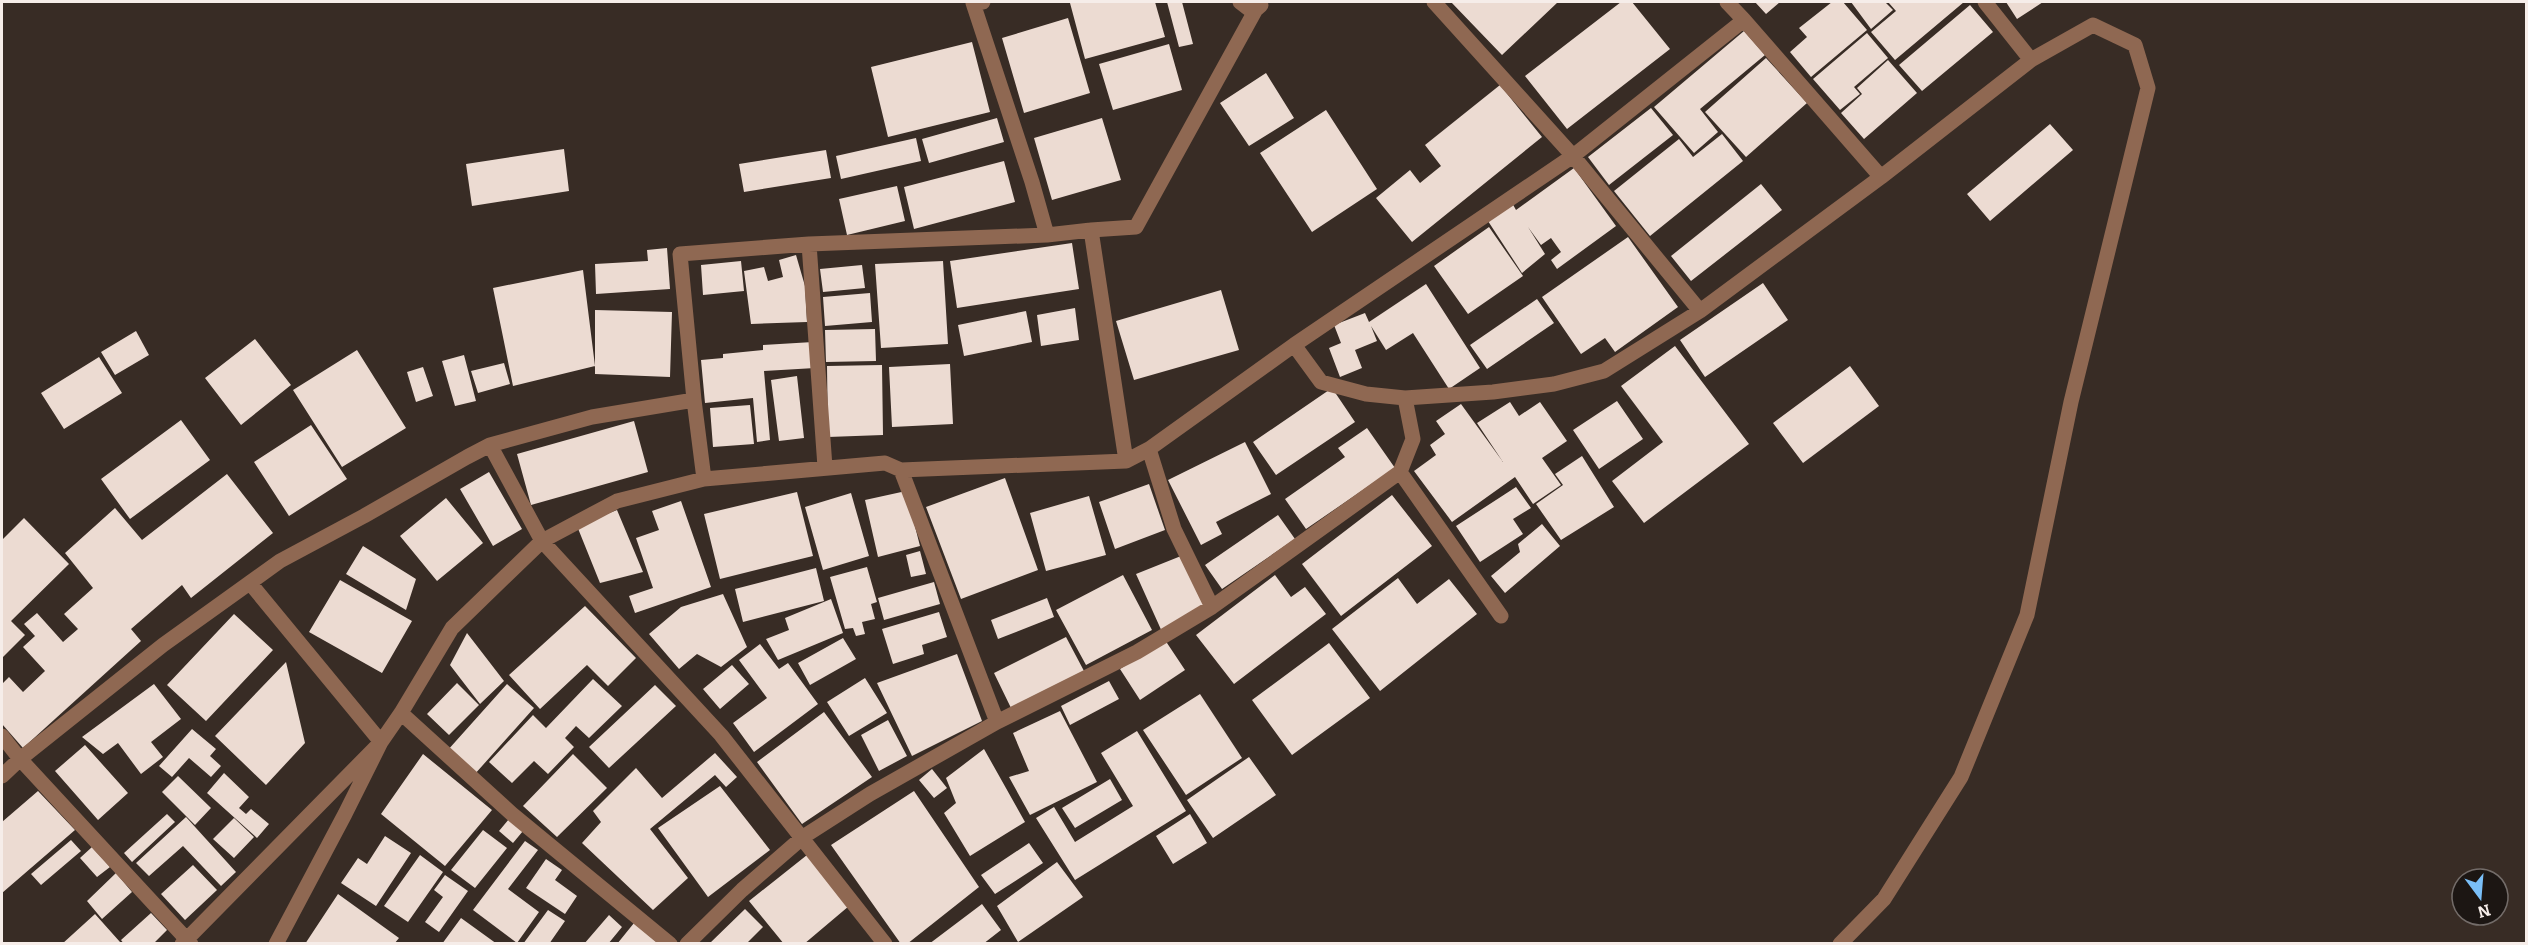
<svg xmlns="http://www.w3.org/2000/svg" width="2528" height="945" font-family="Bitter,serif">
	<rect width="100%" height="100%" fill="#382c25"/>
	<path fill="#ecdbd2" d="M1076,2H1155L1165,37L1085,59L1070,3Z
		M1167,2H1182L1193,44L1179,47Z
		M1451,2H1558L1502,55Z
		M1621,2H1632L1670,49L1567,129L1525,76Z
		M1755,2H1780L1766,14Z
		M1832,2H1843L1867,30L1811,77L1790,52L1807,37L1799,28Z
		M1851,2H1885L1893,10L1871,29Z
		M1888,2H1964L1895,60L1871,32L1896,11Z
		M2006,2H2043L2017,19Z
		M1970,5L1993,32L1922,91L1899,65Z
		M1068,18L1090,93L1024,113L1002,38Z
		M1744,31L1765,55L1700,109L1718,132L1694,153L1654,107Z
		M1867,33L1888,58L1854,87L1860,94L1840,110L1813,79Z
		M972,42L990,112L888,137L871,67Z
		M1169,44L1182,90L1113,110L1099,64Z
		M1766,58L1807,103L1746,157L1705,112Z
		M1888,60L1917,93L1864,139L1841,113L1862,94L1857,88Z
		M1266,73L1294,118L1249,146L1220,103Z
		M1500,85L1542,137L1412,242L1376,198L1410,170L1420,183L1441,166L1425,145Z
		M1651,108L1673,135L1609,185L1588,157Z
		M1326,110L1377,189L1312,232L1260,153Z
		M997,118L1004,142L929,163L922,139Z
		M1102,118L1121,180L1052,200L1034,138Z
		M2050,124L2073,150L1990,221L1967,194Z
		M1722,134L1743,161L1650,236L1614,191L1679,139L1693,157Z
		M916,138L921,161L841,179L836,156Z
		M564,149L569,191L472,206L466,164Z
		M826,150L831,178L744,192L739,164Z
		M1004,161L1015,202L914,229L904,187Z
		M1574,168L1616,226L1557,269L1551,260L1561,252L1551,238L1541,245L1528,227L1545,254L1522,273L1486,218L1511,201L1516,210Z
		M1761,184L1782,210L1691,281L1671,256Z
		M897,186L905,221L847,235L839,199Z
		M1489,227L1523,276L1468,314L1434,266Z
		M1628,237L1678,307L1615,352L1605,338L1581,354L1542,297Z
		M1072,243L1079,289L957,308L950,261Z
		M667,248L670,289L596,294L595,264L648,261L647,250Z
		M796,255L805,286L807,322L751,324L744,271L764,267L768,281L783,277L779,260Z
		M741,261L744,291L703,295L701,265Z
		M943,261L948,344L881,348L875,264Z
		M862,265L865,288L823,292L820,269Z
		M583,270L595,366L513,386L493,288Z
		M1763,283L1788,320L1705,377L1680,340Z
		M1426,284L1480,368L1449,389L1413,333L1386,350L1371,326L1377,341L1355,350L1362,368L1340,377L1329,348L1341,343L1334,325L1365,313L1369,322Z
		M1221,290L1239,350L1134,380L1116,321Z
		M870,293L872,322L825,326L823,297Z
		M1537,299L1554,323L1487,369L1470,345Z
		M1075,308L1079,340L1041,346L1037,315Z
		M595,310L672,312L670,377L595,374Z
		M1026,311L1032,342L964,356L958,325Z
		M875,329L876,361L826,362L825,330Z
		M136,331L149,355L115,375L101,352Z
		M255,339L291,385L241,425L205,378Z
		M813,342L815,368L764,371L770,440L757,442L753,398L705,403L701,360L723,358V354L763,350V345Z
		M1675,346L1749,444L1644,523L1612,481L1663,442L1621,386Z
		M357,350L406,428L342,467L293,390Z
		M464,355L476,401L455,406L442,361Z
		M99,357L122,393L64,429L41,393Z
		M504,363L510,384L478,393L471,371Z
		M950,364L953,424L892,427L889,367Z
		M882,365L883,435L828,437L827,366Z
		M1850,366L1879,406L1803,463L1773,423Z
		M423,367L433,396L416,402L407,372Z
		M797,376L804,438L779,441L771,380Z
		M1332,388L1355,422L1276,475L1253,442Z
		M1617,401L1643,439L1599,469L1573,430Z
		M1510,402L1519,416L1540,402L1567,441L1542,458L1561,485L1533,504L1515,477L1452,522L1414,471L1436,455L1430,445L1445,434L1436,421L1461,404L1503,462L1477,423Z
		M750,405L754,444L713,447L710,408Z
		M181,420L210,460L130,519L101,479Z
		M634,421L648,472L531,505L517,454Z
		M311,425L347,479L289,516L254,462Z
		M1367,428L1395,468L1306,529L1285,499L1345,457L1338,448Z
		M1245,442L1271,494L1216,522L1222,534L1201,545L1168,480Z
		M1582,456L1614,507L1561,540L1536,504L1563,485L1555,474Z
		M489,472L522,529L493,546L460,489Z
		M227,474L273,533L191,598L182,585L131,629L141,641L23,748L2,724V684L9,677L23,692L45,671L23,647L35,636L24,624L37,613L63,642L78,629L64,614L93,588L65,553L115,508L142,540Z
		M1005,478L1038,570L961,599L926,507Z
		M1149,484L1165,530L1115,549L1099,502Z
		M1516,487L1531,508L1513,519L1523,534L1480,562L1456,526Z
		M906,491L920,546L878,557L865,500Z
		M797,492L813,556L720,579L704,514Z
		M851,493L869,556L823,570L805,507Z
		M1392,495L1432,546L1341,616L1302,564Z
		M1089,496L1106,555L1046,571L1030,513Z
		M446,498L483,543L437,581L400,536Z
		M681,501L711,587L635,613L629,596L653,588L636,538L659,530L652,511Z
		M617,510L643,572L600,583L577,526Z
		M1278,515L1295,539L1222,589L1205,565Z
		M24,518L69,564L11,621L25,635L2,658V540Z
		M1542,524L1560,546L1505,593L1491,576L1520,552L1518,544Z
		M363,546L416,579L406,610L346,574Z
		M920,551L926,574L911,577L906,555Z
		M1181,556L1207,607L1163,634L1136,574Z
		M867,567L877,602L871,604L875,619L862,622L865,634L856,636L853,628L845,629L830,577Z
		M816,568L824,601L743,622L735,589Z
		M1123,575L1152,630L1086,665L1056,610Z
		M1275,575L1291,597L1305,587L1326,614L1234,684L1196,635Z
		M1398,578L1417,604L1449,579L1477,614L1380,691L1332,629Z
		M340,580L412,621L382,673L309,632Z
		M934,582L940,604L884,620L878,598Z
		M723,594L747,647L721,667L697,654L679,669L649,634L681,607Z
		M1047,598L1054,617L998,639L991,620Z
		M831,599L843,633L778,660L766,639L789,630L785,618Z
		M585,606L636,658L608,686L587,665L540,709L509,675Z
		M939,612L947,637L922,645L924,654L893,664L882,629Z
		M234,614L273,650L206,721L167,685Z
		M467,633L504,681L480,704L450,665Z
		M1066,637L1084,671L1011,708L994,673Z
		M843,638L856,659L810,685L798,663Z
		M1165,640L1185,670L1140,700L1120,669Z
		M1329,643L1370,698L1292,755L1252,700Z
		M760,644L779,669L788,663L818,704L754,752L733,723L767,698L739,660Z
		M957,654L982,721L912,756L877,683Z
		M286,662L305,743L266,785L215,736Z
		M732,665L749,684L720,709L703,689Z
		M865,678L887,713L849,736L827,702Z
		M593,679L622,706L589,738L576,726L565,738L574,747L548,774L534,761L512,783L489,762L533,715L546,728Z
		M1109,681L1119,699L1070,725L1061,706Z
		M457,683L479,705L449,735L427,714Z
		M154,684L181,719L151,742L163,757L141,774L118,743L103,754L82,737Z
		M507,684L534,708L474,775L447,751Z
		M655,685L676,706L609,768L589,747Z
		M1200,694L1242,758L1186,795L1143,730Z
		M1060,711L1097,782L1030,815L1009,777L1029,771L1013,733Z
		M824,712L872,777L802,824L757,762Z
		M888,720L907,756L879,771L861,735Z
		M192,729L216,749L210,756L221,766L211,777L189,758L172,777L159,766Z
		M1137,731L1186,811L1075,880L1036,818L1054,807L1075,842L1133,806L1101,753Z
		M85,745L128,793L98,820L55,771Z
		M984,749L1025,822L970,856L944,813L956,803L946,778Z
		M715,753L737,777L726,787L715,775L650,829L688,878L653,910L582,843L601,822L593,811L636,768L662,798Z
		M423,754L492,810L445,866L381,814Z
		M573,754L607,788L557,837L523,806Z
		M1249,757L1276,795L1213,838L1187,800Z
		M932,769L947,788L934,798L919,780Z
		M224,773L249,797L239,808L246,814L251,809L269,824L257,838L207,793Z
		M178,776L211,808L195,825L162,792Z
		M1110,779L1122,800L1075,828L1062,808Z
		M720,786L770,850L708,897L658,828Z
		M38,791L75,830L2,893V822Z
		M914,791L979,887L907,944H901L831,845Z
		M167,814L175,822L132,862L124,853Z
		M1190,814L1207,843L1173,864L1156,836Z
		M186,817L236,872L221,886L183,846L149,876L136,863Z
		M234,818L254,837L234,858L213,839Z
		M509,819L523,831L513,843L499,831Z
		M483,830L507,848L475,888L451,870Z
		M385,836L411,853L376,906L341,883L358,858L367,864Z
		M71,840L81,851L41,885L31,874Z
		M525,841L538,850L508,889L539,912L517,943L473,910Z
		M1029,843L1043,863L995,894L981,875Z
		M92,847L110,867L97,877L80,858Z
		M420,855L443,872L408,922L384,906Z
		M807,855L849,906L804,944H784L749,901Z
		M546,859L562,870L555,880L577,896L565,914L526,888Z
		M1057,862L1083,897L1018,942L997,906Z
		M193,865L217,890L185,920L161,894Z
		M116,873L132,892L102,919L87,901Z
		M445,875L468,891L439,932L425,922L443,897L434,890Z
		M338,894L399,938L394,944H305Z
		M982,904L1001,930L983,944H929Z
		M745,909L763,927L746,944H709Z
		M548,910L565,921L549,944H523Z
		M151,913L167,930L153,944H124L121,940Z
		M95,914L120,942L62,944Z
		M609,915L622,927L608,944H584Z
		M461,918L497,944H442Z
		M634,923L659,944H617Z"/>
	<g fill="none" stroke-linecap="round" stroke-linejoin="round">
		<path stroke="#8f6852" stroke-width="15" d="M983,2L973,3L1032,182L1047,235L1091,230
			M1240,2L1253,12L1261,5
			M1434,2L1573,156L1700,311
			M1985,2L2031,60
			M1744,20L1881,177
			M809,244L825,467
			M1294,345L1321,382L1366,394L1405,398L1493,392L1554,384L1604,371L1700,311L1881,177L2031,60L2093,25L2135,45L2148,88L2071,402L2027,615L1961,777L1884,899L1840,944
			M694,400L680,254L809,244L1047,235
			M490,445L542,541L721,735L885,944
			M1149,449L1174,529L1212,607
			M1126,461L1091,230L1136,227L1260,2
			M901,470L997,722
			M1400,472L1501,616
			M401,713L512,814L670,944
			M2,736L20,759L191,944
			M2,776L20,759L163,645L280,561L364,516L467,457L490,445L592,417L694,400L704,479
			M182,944L381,742L250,583
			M276,944L345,814L381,742L401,713L452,628L542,541L617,501L704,479L885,463L901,470L1126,461L1149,449L1294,345L1573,156L1744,20L1727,2
			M687,944L742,890L803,837L870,794L997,722L1137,652L1212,607L1400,472L1413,439L1405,398"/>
	</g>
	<rect width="2528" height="945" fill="none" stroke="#f6ede9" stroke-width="6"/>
	<g transform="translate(2480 897) rotate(164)"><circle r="28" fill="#1c1613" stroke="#736c69" stroke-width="1.5"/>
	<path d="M0-4.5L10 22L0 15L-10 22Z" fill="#7abff8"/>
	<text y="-9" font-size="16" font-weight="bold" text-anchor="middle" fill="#f6ede9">N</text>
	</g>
</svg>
